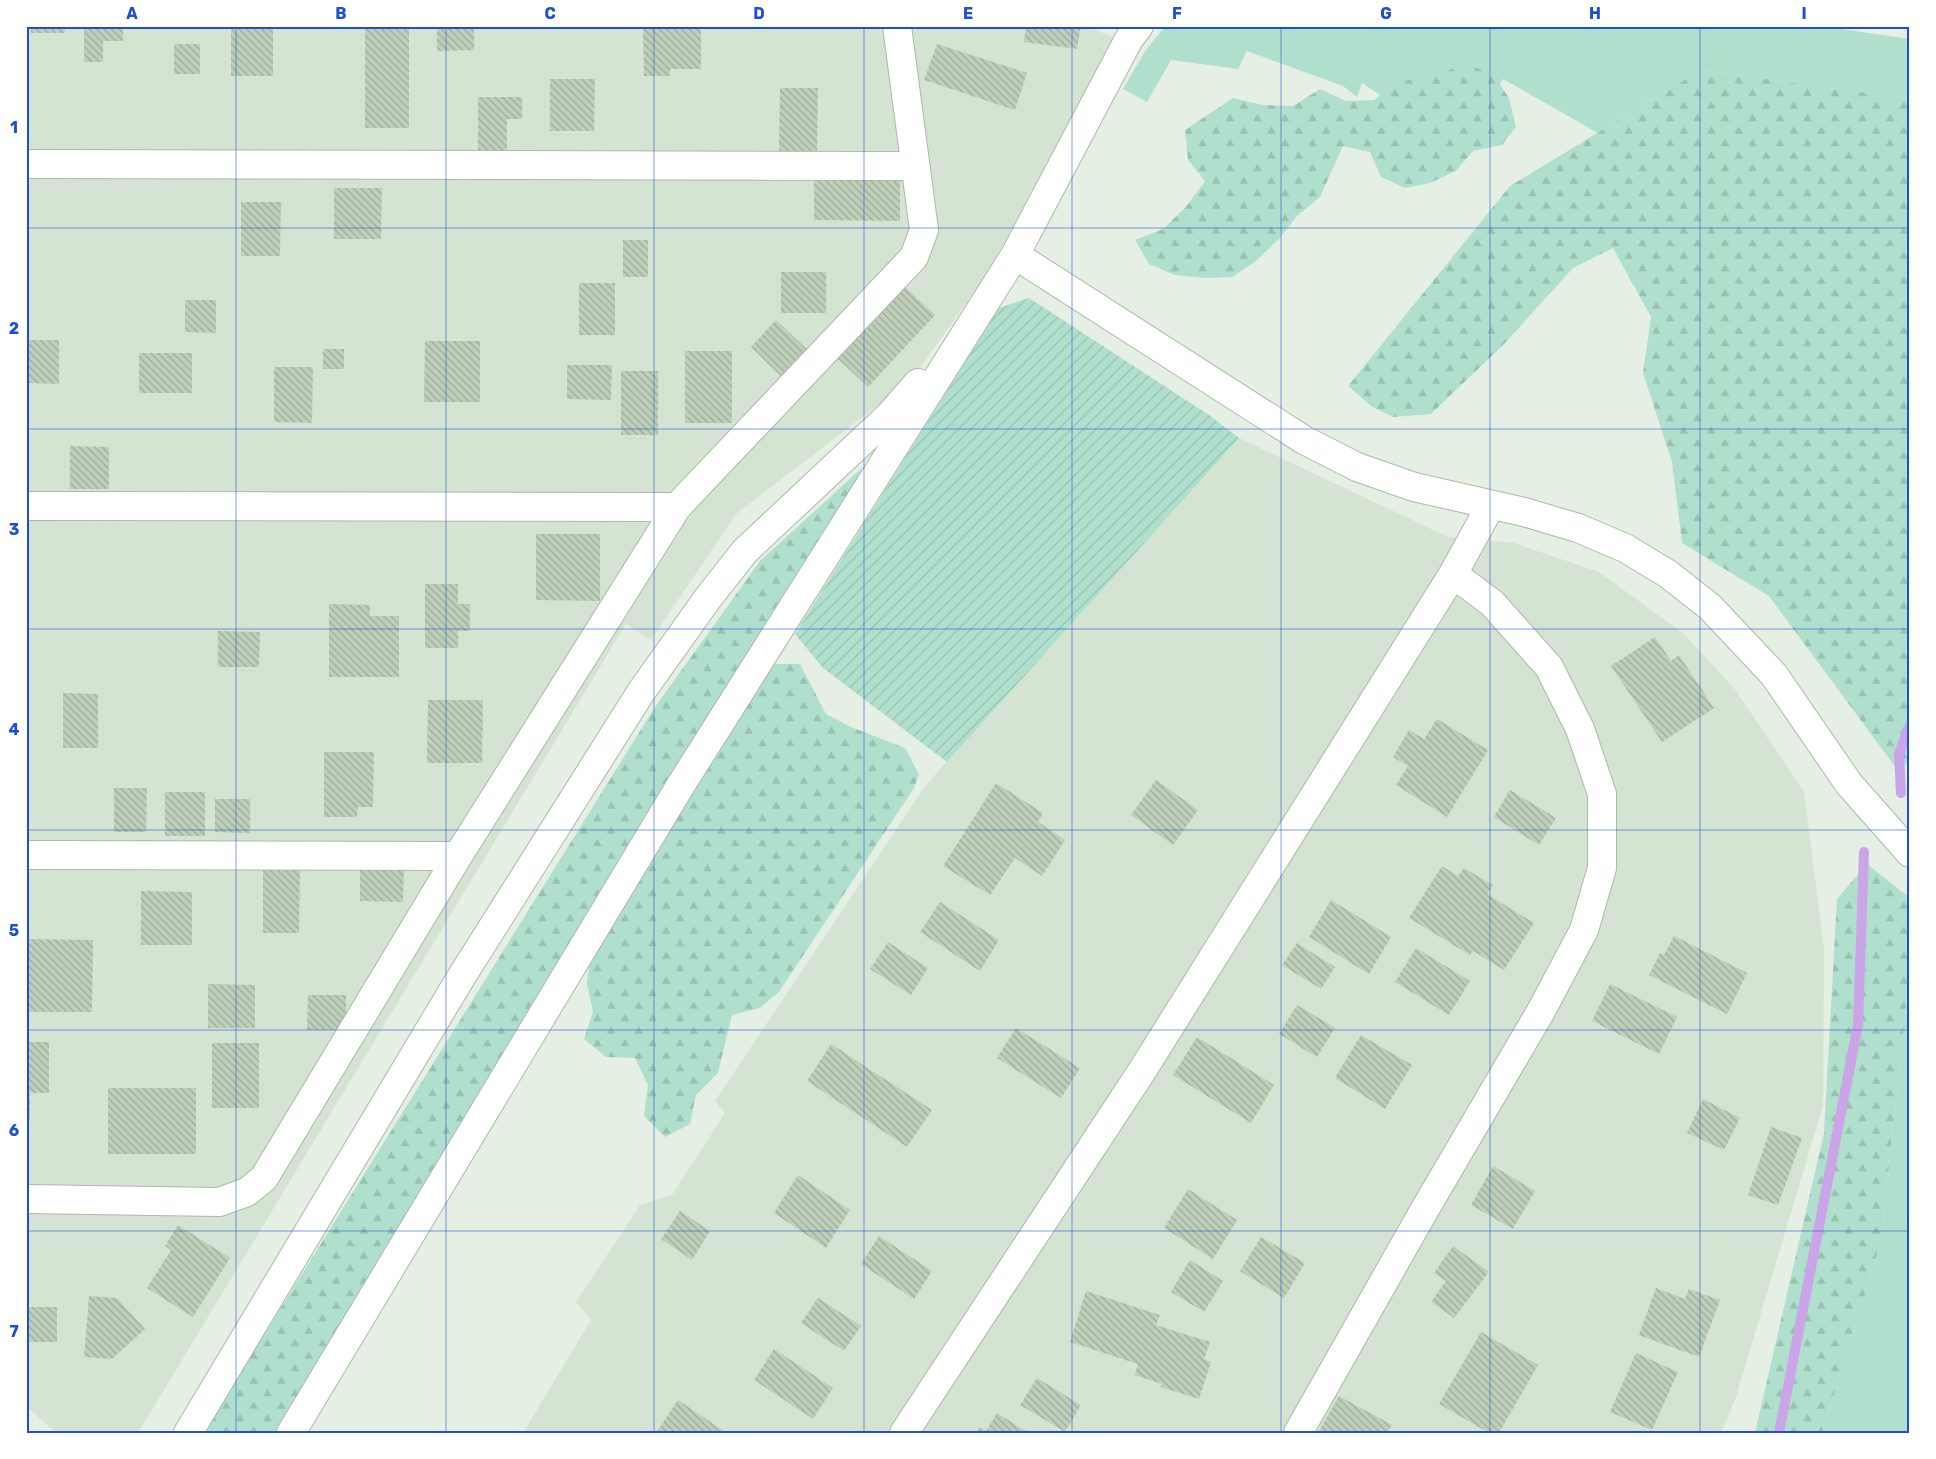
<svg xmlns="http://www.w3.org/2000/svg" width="1936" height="1459" font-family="Rubik,sans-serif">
	<defs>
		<pattern id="forest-firs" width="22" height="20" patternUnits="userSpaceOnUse" patternTransform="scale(1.25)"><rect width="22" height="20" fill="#b0e0cd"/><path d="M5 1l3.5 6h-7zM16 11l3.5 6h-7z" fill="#98c1b1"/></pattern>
		<pattern id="garden-furrows" width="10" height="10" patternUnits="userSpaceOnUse" patternTransform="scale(1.25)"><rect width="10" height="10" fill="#b0e0cd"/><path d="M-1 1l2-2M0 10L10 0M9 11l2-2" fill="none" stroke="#98c1b1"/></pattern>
		<pattern id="building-back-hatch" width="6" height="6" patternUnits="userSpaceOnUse" patternTransform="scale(1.25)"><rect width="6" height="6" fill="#bfd0ba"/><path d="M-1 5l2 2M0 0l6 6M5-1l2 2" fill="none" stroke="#9caa98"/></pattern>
	</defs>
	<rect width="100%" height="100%" fill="#e5efe3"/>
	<path fill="#d5e3d2" d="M26,26H1093V29L1115,38L1096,76L986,275L912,379L736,514L651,640L626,624L138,1433H56L26,1406Z
		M1239,438L1448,537L1514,543L1599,572L1684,634L1734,688L1804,792L1824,949L1823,1105L1736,1397L1721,1433H523L591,1320L576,1302L640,1205L672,1195L725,1113L715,1101L925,786Z"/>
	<path fill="#b0e0cd" d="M1165,26H1820L1910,39V99L1701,70L1598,133L1503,79L1456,145L1362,83L1357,97L1343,86L1247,51L1238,69L1171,60L1147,102L1123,89L1146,50Z
		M1910,985V1433H1822L1881,1242L1907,997Z"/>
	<path fill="url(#forest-firs)" d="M1463,63L1493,74L1509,98L1516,127L1502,145L1473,151L1456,171L1430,183L1405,188L1381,177L1370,152L1343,146L1320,197L1296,217L1279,239L1256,261L1232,277L1205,278L1175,275L1149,264L1135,240L1163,229L1186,207L1205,181L1188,160L1185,130L1233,98L1263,105L1293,106L1320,89L1346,101L1374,100L1397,81L1437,77Z
		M1701,70L1910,99V760L1899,772L1769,596L1682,543L1672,462L1643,373L1651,317L1613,248L1573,268L1503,345L1431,414L1393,417L1371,406L1348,386L1510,186Z
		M862,468L840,510L278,1433H203L655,707L760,561Z
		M772,664H800L826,714L851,727L905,748L919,774L914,788L779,992L760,1008L732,1015L718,1073L696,1095L690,1124L665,1137L644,1116L648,1085L635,1058L606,1057L584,1039L593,1012L587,984L590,956Z
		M1867,864L1910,898V985L1907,997L1881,1242L1822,1433H1755L1824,1133L1837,899Z"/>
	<path fill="url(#garden-furrows)" d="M1029,298L1209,415L1239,438L947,762L823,668L795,634L999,308Z"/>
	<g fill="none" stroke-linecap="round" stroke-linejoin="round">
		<path stroke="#caa5e7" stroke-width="10" d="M1901,793L1899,753L1910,725
			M1779,1433L1858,1025L1864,852"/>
	</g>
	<path fill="url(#building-back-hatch)" d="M31,26H65V33H31Z
		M84,26H123V41H103V62H84Z
		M231,26H273V76H231Z
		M365,26H409V128H365Z
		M437,26H474V50L437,51Z
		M643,26H701V69H670V76H644Z
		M1026,26H1081L1077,49L1024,42Z
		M174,44H200V74H174Z
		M937,44L1027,73L1015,110L924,80Z
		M550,79H595L594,131H550Z
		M780,88H818L817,155H779Z
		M478,97H522V119H507V151H478Z
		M814,176H900V221L814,220Z
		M334,188H382L381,239H334Z
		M241,202H281L280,256H241Z
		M623,240H648V277H623Z
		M781,272H826V313H781Z
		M579,283H615V335H579Z
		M904,286L935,315L868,387L837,358Z
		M185,300H216V333L185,332Z
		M776,320L811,353L785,380L751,347Z
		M29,340H59V384L28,383Z
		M425,341H480V402H424Z
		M323,349H344V369H323Z
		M685,351H732V423H685Z
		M139,353H192V393H139Z
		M567,365H612L611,400L567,399Z
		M274,367H313L312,423L274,422Z
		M621,371H658V435H621Z
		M70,446L109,447V489H70Z
		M536,534H600V601L536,600Z
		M425,584H458V604H470V631H458V648H425Z
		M329,604L370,605V616H399V677H329Z
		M218,631L260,632L259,667H218Z
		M1655,637L1671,661L1679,655L1714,708L1662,742L1611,666Z
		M63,693L98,694V748H63Z
		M428,700H483L482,763H427Z
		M1437,719L1488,750L1447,817L1396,785L1408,766L1393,757L1409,730L1424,739Z
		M324,752H374L373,807H358L357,817H324Z
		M1156,780L1198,810L1173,845L1131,815Z
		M996,783L1043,813L1038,822L1065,840L1042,876L1015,858L990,895L943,866Z
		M114,788H147L146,832H114Z
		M1510,790L1556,818L1539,845L1494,817Z
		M165,792H205V836H165Z
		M215,799H250V833L215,832Z
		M263,866L300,867L299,933H263Z
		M1442,866L1458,876L1464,868L1493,885L1487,894L1534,923L1504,970L1473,951L1470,955L1409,918Z
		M360,868H404L403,902L360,901Z
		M141,891L192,892V945H141Z
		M1331,900L1391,937L1369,974L1309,937Z
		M940,902L999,940L980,971L920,932Z
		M1674,936L1747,973L1727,1014L1649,975L1660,953L1664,955Z
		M26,939L93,940L92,1012H26Z
		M888,942L928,968L911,995L870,969Z
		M1297,943L1335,967L1321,989L1282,965Z
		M1416,948L1470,981L1449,1015L1395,982Z
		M208,984L255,985V1028H208Z
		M1610,984L1677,1017L1659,1054L1592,1021Z
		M308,995H346V1030H307Z
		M1297,1005L1335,1028L1317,1057L1279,1034Z
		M1016,1028L1080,1068L1061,1098L997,1058Z
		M1361,1035L1412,1065L1385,1109L1335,1078Z
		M1197,1037L1274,1085L1251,1123L1173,1075Z
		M26,1042H49V1093H30V1120H26Z
		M212,1043H259V1108H212Z
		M831,1044L932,1110L907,1147L807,1081Z
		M108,1088H196V1154H108Z
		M1703,1099L1740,1118L1724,1150L1687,1133Z
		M1771,1127L1802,1138L1778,1205L1748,1195Z
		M1493,1166L1535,1191L1513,1229L1471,1205Z
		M798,1175L850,1210L826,1248L774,1213Z
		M1188,1189L1237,1220L1213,1259L1164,1228Z
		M680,1211L710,1231L692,1260L661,1239Z
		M178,1225L230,1258L193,1317L147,1288L171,1250L165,1246Z
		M879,1236L932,1271L914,1299L861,1264Z
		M1261,1237L1305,1263L1284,1298L1240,1271Z
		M1453,1246L1489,1272L1454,1318L1431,1302L1446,1281L1434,1273Z
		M1190,1260L1223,1281L1204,1312L1171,1292Z
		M1656,1288L1685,1299L1689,1289L1720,1300L1699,1357L1639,1335Z
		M1086,1291L1160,1315L1156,1325L1210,1342L1204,1359L1211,1362L1199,1399L1161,1387L1162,1384L1135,1375L1138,1364L1070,1342Z
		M89,1296L117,1298L145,1329L112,1359L84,1357Z
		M818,1298L861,1326L844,1351L801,1323Z
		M26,1307H57V1342H26Z
		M1481,1332L1538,1365L1499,1433H1489L1439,1404Z
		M774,1349L833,1388L813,1419L754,1380Z
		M1636,1353L1678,1372L1652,1430L1610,1412Z
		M1037,1378L1081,1405L1065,1432L1020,1405Z
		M1339,1396L1392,1425L1387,1433H1323L1319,1431Z
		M678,1400L727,1433H656Z
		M997,1413L1029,1433H976L980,1427L986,1431Z"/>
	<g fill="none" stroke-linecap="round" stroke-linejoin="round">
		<defs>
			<path id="minor" d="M26,164L915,166
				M1015,255L1304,440L1357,467L1414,487L1524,512L1578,528L1625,548L1668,574L1710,607L1774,675L1849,784L1910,853
				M26,506L677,507
				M26,855L458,856L677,507L914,257L924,230L897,26
				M26,1199L219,1202L247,1192L264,1178L458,856
				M188,1433L460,979L641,692L708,598L745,551L890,415L918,383
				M291,1433L679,788L1015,255L1129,39L1139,26
				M904,1433L1142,1071L1453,574L1491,505
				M1298,1433L1425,1209L1541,1011L1584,930L1602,868V794L1580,729L1549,667L1492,603L1453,574"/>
		</defs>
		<use href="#minor" stroke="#abbaa7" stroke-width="30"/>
		<use href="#minor" stroke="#fff" stroke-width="28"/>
	</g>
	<path fill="none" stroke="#1d4ed8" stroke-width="1" stroke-opacity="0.55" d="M236,26V1433M446,26V1433M654,26V1433M864,26V1433M1072,26V1433M1281,26V1433M1490,26V1433M1700,26V1433M26,228H1910M26,429H1910M26,629H1910M26,830H1910M26,1030H1910M26,1231H1910"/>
	<rect width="1936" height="1459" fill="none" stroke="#ffffff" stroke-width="55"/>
	<rect x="28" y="28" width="1880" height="1404" fill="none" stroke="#1d4ed8" stroke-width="2"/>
	<g font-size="16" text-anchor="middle" font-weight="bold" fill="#1d4ed8">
		<text x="132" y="19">A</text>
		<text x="341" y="19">B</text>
		<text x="550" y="19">C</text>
		<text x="759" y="19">D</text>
		<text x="968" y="19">E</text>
		<text x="1177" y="19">F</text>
		<text x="1386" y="19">G</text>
		<text x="1595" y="19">H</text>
		<text x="1804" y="19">I</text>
		<text x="14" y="133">1</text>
		<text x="14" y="334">2</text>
		<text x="14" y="535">3</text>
		<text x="14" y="735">4</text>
		<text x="14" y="936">5</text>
		<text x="14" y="1136">6</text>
		<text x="14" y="1337">7</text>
	</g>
</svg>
